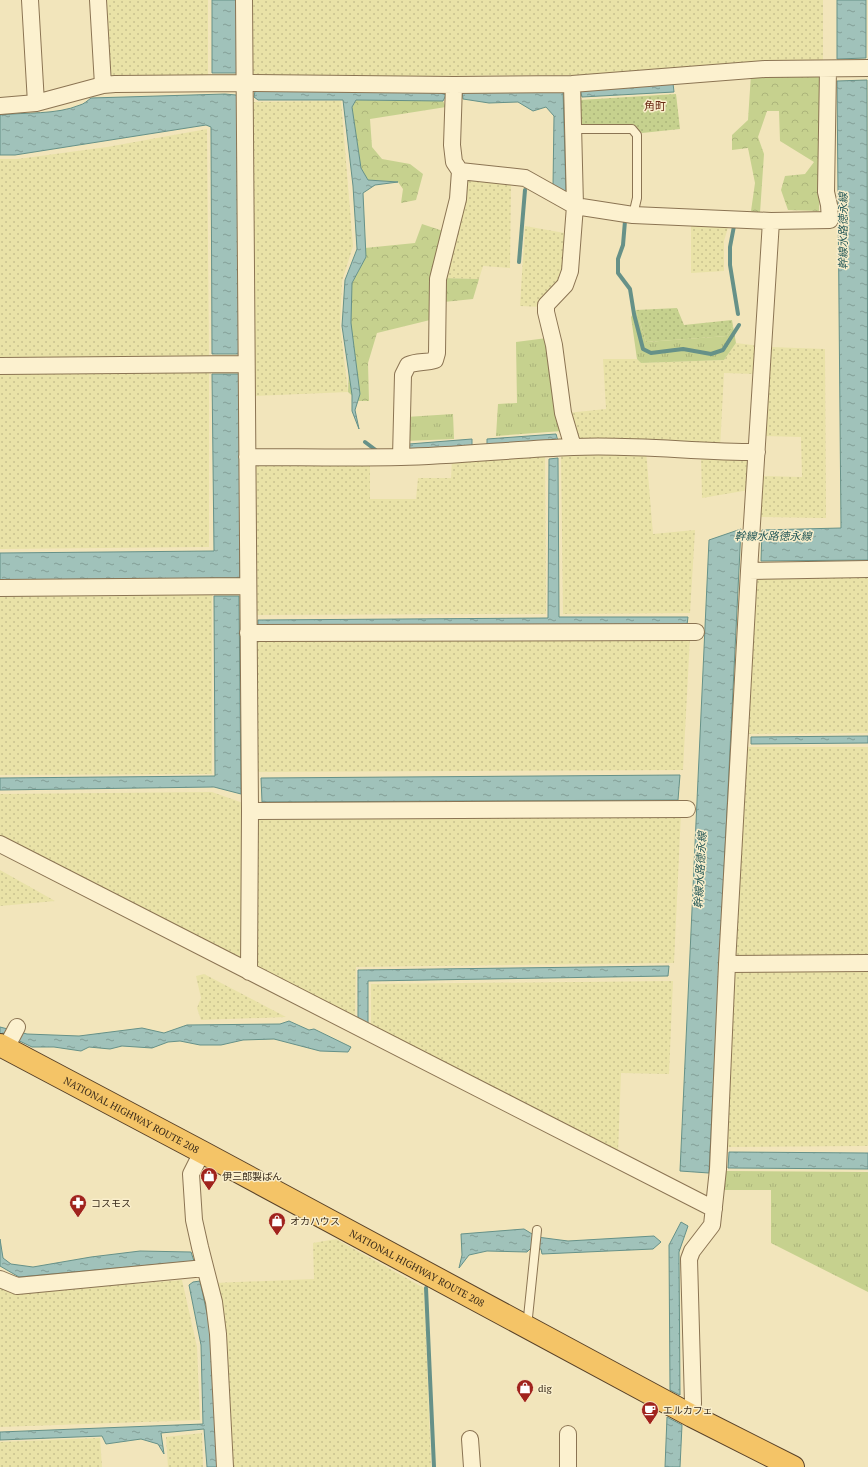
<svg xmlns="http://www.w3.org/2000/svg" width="868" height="1467" font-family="'PT Serif','Noto Sans JP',serif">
	<defs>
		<pattern id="farmland-dots" width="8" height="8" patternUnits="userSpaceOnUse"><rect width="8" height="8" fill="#e9e2a7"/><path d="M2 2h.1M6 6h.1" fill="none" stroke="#c9c28f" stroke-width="1.8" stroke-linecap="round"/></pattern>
		<pattern id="grass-tufts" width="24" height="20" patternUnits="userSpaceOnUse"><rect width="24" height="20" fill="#c6d18e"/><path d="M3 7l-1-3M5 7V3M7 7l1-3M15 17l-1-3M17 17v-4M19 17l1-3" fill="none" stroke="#abb47a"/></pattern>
		<pattern id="forest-crowns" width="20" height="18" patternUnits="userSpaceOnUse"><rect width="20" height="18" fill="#c6d18e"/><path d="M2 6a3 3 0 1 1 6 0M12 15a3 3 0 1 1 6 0" fill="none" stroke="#abb47a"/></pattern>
		<pattern id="garden-dots" width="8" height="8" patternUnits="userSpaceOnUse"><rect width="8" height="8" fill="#c6d18e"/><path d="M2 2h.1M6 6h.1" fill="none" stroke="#abb47a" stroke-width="1.8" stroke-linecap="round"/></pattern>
		<pattern id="water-ripples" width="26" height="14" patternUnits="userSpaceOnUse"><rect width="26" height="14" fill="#a0c2ba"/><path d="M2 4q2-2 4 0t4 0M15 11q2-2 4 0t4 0" fill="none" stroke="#839e96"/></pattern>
	</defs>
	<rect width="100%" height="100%" fill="#f2e5bb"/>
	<path fill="url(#farmland-dots)" d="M102,0H208V76L107,80Z
		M251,0H823V61L579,75L252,77Z
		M341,101L353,246L342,281L340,325L348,392L251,396V102Z
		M207,129L209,359L0,361V159H18L107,147Z
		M463,176L511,183L510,268L483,266L479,279L441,278Z
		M691,220L729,224L724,241V271L691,273Z
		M525,226L570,234L564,280L542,307L520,306Z
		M736,343L760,346L757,374L724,373L720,448L580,441L567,413L606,409L603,359H637L641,363L724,360Z
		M770,347L825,349L826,518L758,517L759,476L802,477L801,437L764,436Z
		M209,369V547L0,549V370Z
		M646,451L653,534L695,530L690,613L563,614L561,453Z
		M545,454L546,614L255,615L254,462L370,461V499H416L418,478H451L452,459Z
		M701,455L751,458L749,490L702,498Z
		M868,575V733L746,734L754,578Z
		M212,592V774L0,775V594Z
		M690,637L683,770L256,772L255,639Z
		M745,747H868V957L736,958Z
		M212,792L243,803L242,961L0,836V794Z
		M681,813L674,963L356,967L355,1018L257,968V815Z
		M0,870L55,901L0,906Z
		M868,969V1146L727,1147L735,970Z
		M204,974L286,1017L201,1020L197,1008L201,998L196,976Z
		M673,981L669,1074L621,1073L618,1153L371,1027V984Z
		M336,1239L424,1288L431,1467H229L214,1283L314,1279L313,1243Z
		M182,1280L197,1347L200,1420L0,1427V1284L18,1293Z
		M202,1433L203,1467H168L166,1437Z
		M100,1438L102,1467H0V1442Z"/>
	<path fill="url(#grass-tufts)" d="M636,310L646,342L727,336L733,326L736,343L724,360L641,363L637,359L631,317Z
		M547,338L562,431L496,436L498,404L517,403L516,342Z
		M453,414L454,439L406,441V417Z
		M724,1171L868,1172V1292L771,1243V1190H722Z"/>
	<path fill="url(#forest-crowns)" d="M751,74L822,75L819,211L788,210L781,190L785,176L805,174L814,162L780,141L779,111H767L758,137L764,154L760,213L751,211L755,183L748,148L732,150V135L748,120Z
		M356,100L443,101L446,107L370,119L372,147L382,159L410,164L423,174L416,200L401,203L403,189L398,182L368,180L361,168L352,108Z
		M422,224L446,232L441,278L479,279L473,299L434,303L430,320L377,333L368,363L369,401H358L348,392L352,283L366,257L365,248L415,243Z"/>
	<path fill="url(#garden-dots)" d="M676,94L680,129L642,133L632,126H580V100Z
		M677,308L684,325L732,320L733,326L727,336L646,342L636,310Z"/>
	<path fill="url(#water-ripples)" stroke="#669188" d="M212,0H237L238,73H212Z
		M837,0H866V58L837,59Z
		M867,80L868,560L761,561L762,530L841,528L837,81Z
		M673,83L674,92L582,97L580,89Z
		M563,90L566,192L553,186L554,116L546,107L533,111L518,102L489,103L463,99L462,92Z
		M255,91L438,92L446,95L443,101L356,100L352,107L361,168L368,180L398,182L375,185L363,193L366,257L352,283L351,323L360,394L355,410L359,429L352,411V395L342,326L345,280L357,249L353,186L343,100H258L254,97Z
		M225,94L236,95L238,98L239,354H212L211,127L206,125L15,155H0V115C26,112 56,115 80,105C84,104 87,101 91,98Z
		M212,374H239L240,578L0,580V553L214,551Z
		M556,434L558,441L487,447V439Z
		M472,439V448L410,452L409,444Z
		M558,458L559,617H688L687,625L258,627V620L548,618L549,459Z
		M741,529L709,1173L680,1171L709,540Z
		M214,596H239L241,794L214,787L0,790V778L215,776Z
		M868,736V743L751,744V737Z
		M680,775L678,800L262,802L261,778Z
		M669,966L668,976L368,981V1025L358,1020V970Z
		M289,1021L309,1030L314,1029L351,1047L348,1052L320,1051L274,1039L243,1040L221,1045H200L180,1041L168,1042L152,1048L122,1046L110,1049L89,1047L81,1051L54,1047H32L3,1033L0,1034V1027L27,1034L79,1036L142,1028L164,1033L187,1025L280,1024Z
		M729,1152L868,1153V1169L728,1168Z
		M681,1222L688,1226L679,1252L680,1395L670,1390L669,1245Z
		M524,1229L537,1237L568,1241L654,1236L661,1242L653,1249L542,1254L541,1249L531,1248L527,1252L487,1251L469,1255L459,1268L462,1255L461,1234Z
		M0,1239L3,1258L11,1264L33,1267L91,1257L140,1251L191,1252L194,1261L19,1277L0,1266Z
		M200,1281L211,1332L217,1467H207L204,1429L161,1433L164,1454L158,1444L141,1439L106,1444L102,1436L0,1440V1432L203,1424L201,1345L189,1285L193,1282Z
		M667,1417L682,1425L680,1467H665Z"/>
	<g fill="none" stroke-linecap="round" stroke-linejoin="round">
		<path stroke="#669188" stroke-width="4" d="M625,221L623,245L618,259V273L630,289L634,314L643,349L651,353L683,349L711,354L723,350L739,325
			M734,226L730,247V265L738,314
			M519,262L525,190
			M365,442L377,451H379
			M426,1288L434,1467"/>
		<defs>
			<path id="service" d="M573,129H632L637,135V198L633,215
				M527,1327L537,1230"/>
			<path id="minor" d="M30,0L36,103
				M98,0L103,85
				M244,0L250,811L249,972
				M572,84L575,206L570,271L565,285L546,305V312L554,345L563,413L573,447
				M454,85L452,145L454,162L460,171L525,178L575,206L633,215L771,221L830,220L829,205L826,192L828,69
				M0,106L36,103L103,85L115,84L244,83L454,85L572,84L765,69L868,68
				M0,366L246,364
				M247,457C298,457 350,458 401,457C458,456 515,449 573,447C634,444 695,452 757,452
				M401,457L403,375L408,365C417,361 426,363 435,360L437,353L438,279L458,199L460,171
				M749,571L771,221
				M0,588L248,586
				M248,633L696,632
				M250,811L687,809
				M0,844L714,1209
				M727,964L868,963
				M6,1048L17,1027
				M202,1152L191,1174L194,1220L200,1247L214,1302L218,1334L225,1467
				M0,1279L17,1286L205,1268
				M692,1416L693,1403L689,1259L692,1251L712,1225L718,1169L727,964L749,571L868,569
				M568,1434V1467
				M470,1439L472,1467"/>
			<g id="trunk">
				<path id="s1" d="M0,1045L202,1152L692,1416L793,1467"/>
			</g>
		</defs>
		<use href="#service" stroke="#8b7453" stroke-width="10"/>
		<use href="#minor" stroke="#8b7453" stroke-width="18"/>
		<use href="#trunk" stroke="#584128" stroke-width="24"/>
		<use href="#service" stroke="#fcf1cf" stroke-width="8"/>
		<use href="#minor" stroke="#fcf1cf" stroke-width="16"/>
		<use href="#trunk" stroke="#f4c467" stroke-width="22"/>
	</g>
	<defs>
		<symbol id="shop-pin" viewBox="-11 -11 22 30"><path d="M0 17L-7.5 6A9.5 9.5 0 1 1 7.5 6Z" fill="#a0231d" stroke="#f9eecb"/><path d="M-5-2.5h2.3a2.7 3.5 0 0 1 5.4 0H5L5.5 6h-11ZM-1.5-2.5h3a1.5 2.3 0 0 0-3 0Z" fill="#fff"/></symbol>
		<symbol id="pharmacy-pin" viewBox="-11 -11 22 30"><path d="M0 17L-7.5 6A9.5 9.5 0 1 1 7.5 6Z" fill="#a0231d" stroke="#f9eecb"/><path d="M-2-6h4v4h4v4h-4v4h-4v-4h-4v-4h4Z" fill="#fff"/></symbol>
		<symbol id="cafe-pin" viewBox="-11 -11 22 30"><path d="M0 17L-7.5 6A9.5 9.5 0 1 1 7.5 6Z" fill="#a0231d" stroke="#f9eecb"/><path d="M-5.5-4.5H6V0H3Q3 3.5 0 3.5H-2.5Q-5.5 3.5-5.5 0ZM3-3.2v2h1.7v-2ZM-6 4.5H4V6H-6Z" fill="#fff"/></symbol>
	</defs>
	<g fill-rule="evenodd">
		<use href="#shop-pin" x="199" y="1166" width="20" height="27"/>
		<use href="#pharmacy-pin" x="68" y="1193" width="20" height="27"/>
		<use href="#shop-pin" x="267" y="1211" width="20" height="27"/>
		<use href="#shop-pin" x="515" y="1378" width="20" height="27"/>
		<use href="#cafe-pin" x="640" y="1400" width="20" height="27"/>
	</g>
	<g text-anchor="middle" stroke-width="3" stroke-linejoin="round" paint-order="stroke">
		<g font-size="10" fill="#382a1a" stroke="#f9eecb">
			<text dy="4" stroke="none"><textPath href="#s1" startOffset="149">NATIONAL HIGHWAY ROUTE 208</textPath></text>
			<text dy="4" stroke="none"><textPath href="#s1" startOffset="473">NATIONAL HIGHWAY ROUTE 208</textPath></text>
		</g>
		<g font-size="10" fill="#382a1a" stroke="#f9eecb" text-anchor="start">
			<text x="222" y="1180">伊三郎製ぱん</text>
			<text x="91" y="1207">コスモス</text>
			<text x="290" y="1225">オカハウス</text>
			<text x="538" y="1392">dig</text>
			<text x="663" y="1414">エルカフェ</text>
		</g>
		<g font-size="11" fill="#692b15" stroke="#f9eecb">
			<text x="655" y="110">角町</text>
		</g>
		<g font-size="11" font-style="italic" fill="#275a59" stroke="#f9eecb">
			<text transform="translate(843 231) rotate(-90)" y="4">幹線水路徳永線</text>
			<text x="773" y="540">幹線水路徳永線</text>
			<text transform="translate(700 870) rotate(-87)" y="4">幹線水路徳永線</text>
		</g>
	</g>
</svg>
